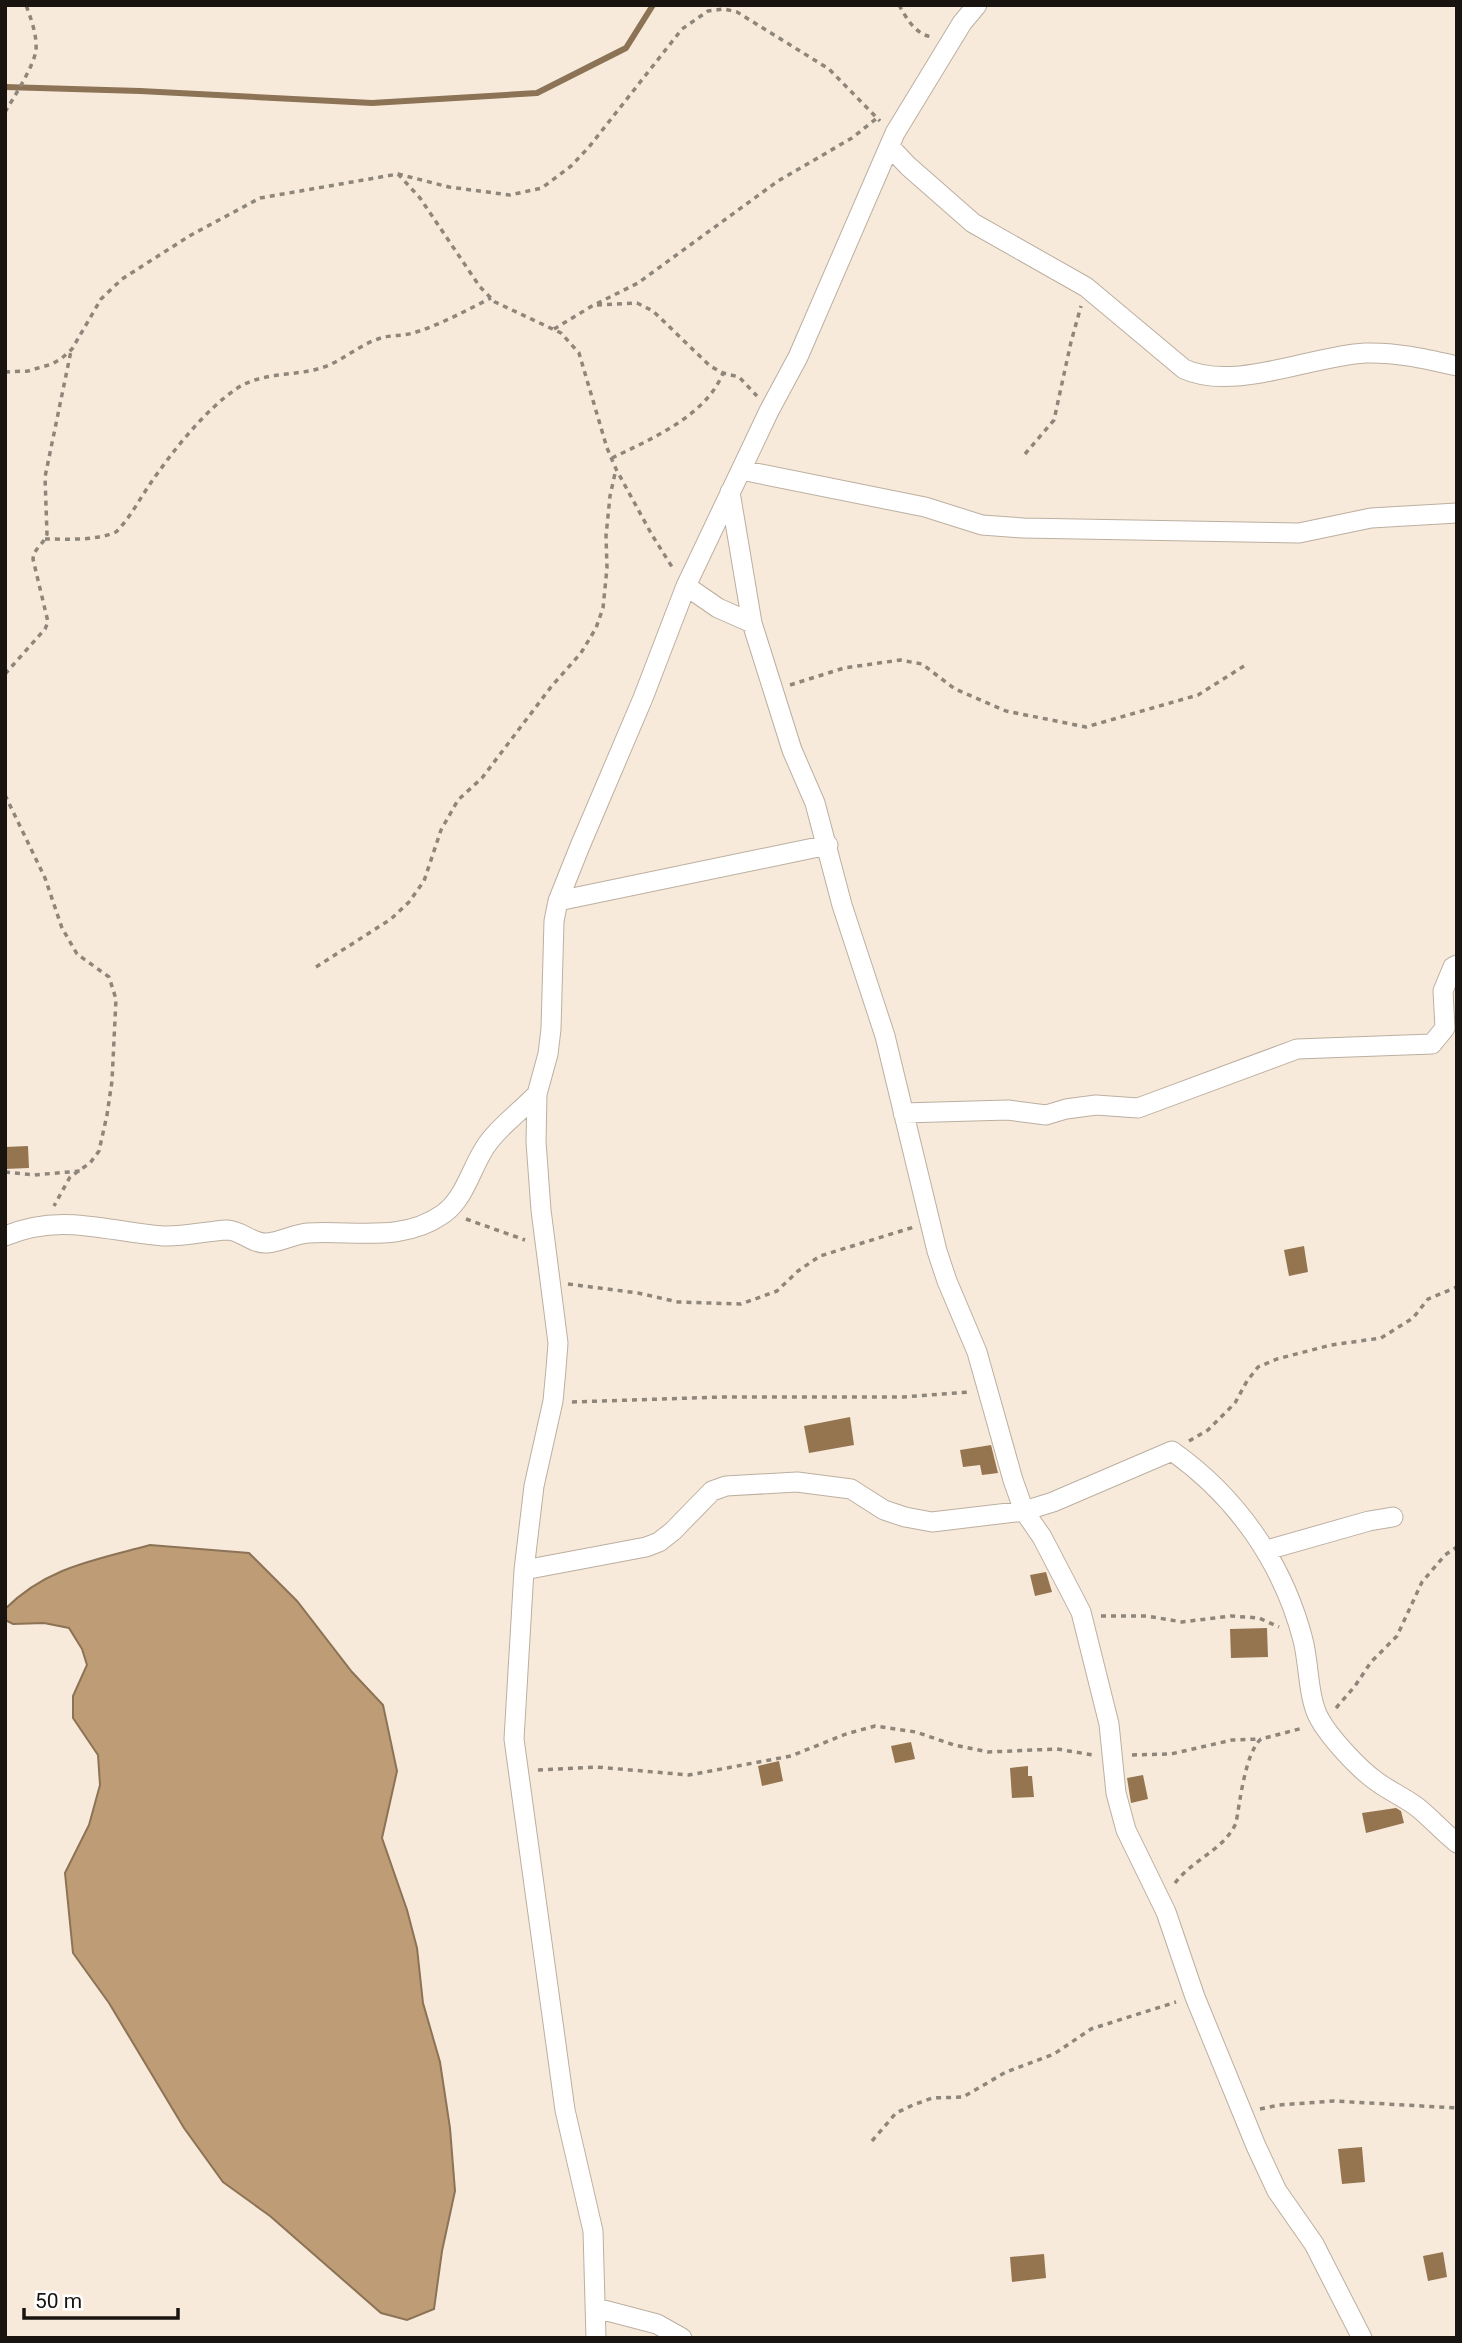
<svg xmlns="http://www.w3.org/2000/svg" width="1462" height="2343" font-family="Roboto,sans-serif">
	<rect width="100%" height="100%" fill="#f8eadb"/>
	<path fill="#be9c75" stroke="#8c7356" stroke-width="2" d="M150,1545L249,1553L297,1601L352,1672L383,1705L397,1771L382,1838L407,1910L417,1948L423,2003L440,2062L450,2128L455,2191L442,2251L434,2309L407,2320L381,2313L270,2216L223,2182L184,2128L109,2003L73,1953L65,1873L89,1825L100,1785L98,1755L73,1718V1696L87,1665L82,1649L69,1628L44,1623L13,1624L5,1620V1609C47,1567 95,1560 150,1545Z"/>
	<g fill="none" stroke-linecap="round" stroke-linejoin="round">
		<path stroke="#8c7356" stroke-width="6" d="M5,87L140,91L372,103L537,93L626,48L653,5"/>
	</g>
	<path fill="#95754f" d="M28,1146L29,1168L5,1169V1147Z
		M1304,1246L1308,1272L1289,1276L1284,1250Z
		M850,1417L854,1445L809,1453L804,1426Z
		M991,1445L998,1473L982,1475L980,1465L963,1467L960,1450Z
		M1046,1572L1052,1592L1035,1596L1030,1575Z
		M1267,1628L1268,1657L1231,1658L1230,1629Z
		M911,1742L915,1759L895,1763L891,1746Z
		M779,1761L783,1781L762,1786L758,1766Z
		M1028,1766V1776H1032L1034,1797L1012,1798L1010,1768Z
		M1143,1775L1148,1799L1131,1803L1127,1778Z
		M1396,1808L1401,1811L1404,1823L1366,1833L1362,1813Z
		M1362,2147L1365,2182L1342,2184L1338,2149Z
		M1443,2252L1447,2277L1428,2281L1423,2256Z
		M1044,2254L1046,2278L1012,2282L1010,2257Z"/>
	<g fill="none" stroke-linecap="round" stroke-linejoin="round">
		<defs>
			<path id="minor" d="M891,148L908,166L973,223L1086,287L1184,369C1234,392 1311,356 1365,353C1397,352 1426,359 1457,366
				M741,470L925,507L982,525L1023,528L1299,533L1371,518L1457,513
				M730,492L752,623L792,750L815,803L842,905L885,1036L937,1251L947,1281L977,1352L1013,1480L1024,1511L1042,1537L1081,1612L1109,1724L1116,1793L1126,1830L1166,1912L1195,1997L1256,2146L1277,2191L1314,2244L1362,2338
				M686,586L718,608L752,623
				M558,901L828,845
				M903,1113L1008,1110L1046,1115L1066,1109L1096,1105L1138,1108L1297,1049L1432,1044L1445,1028L1443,991L1453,967L1457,965
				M5,1236C62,1212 107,1232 163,1236C184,1237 206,1231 227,1230C241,1230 252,1244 267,1243C281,1242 294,1234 308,1233C354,1230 402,1243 443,1214C466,1198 472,1164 488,1143C500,1126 522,1110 537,1094
				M1267,1550L1369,1521L1393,1517
				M524,1570L646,1547L659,1542L673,1531L712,1491L726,1486L797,1482L851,1489L884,1510L905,1517L932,1522L1024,1511L1053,1502L1172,1451C1237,1497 1283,1563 1303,1640C1309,1663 1308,1698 1319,1718C1329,1737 1359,1769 1376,1781C1389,1791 1404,1797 1417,1807C1431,1818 1443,1832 1457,1843
				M596,2308L657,2324L682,2338
				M596,2338L593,2231L565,2110L514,1739L524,1570L534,1486L553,1401L556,1369L558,1343L541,1210L536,1142L537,1094L548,1054L551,1029L554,921L558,901L580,846L643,698L686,586L769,411L798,357L895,133L962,23L977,5"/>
		</defs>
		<use href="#minor" stroke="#bcafa0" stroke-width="21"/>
		<path stroke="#8f867b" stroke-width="3.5" stroke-dasharray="5 5" stroke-linecap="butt" d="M899,5C907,19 915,34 932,37
			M5,112C14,97 34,66 36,50C37,34 31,19 26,5
			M398,174L420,198L480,287L495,302L561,333L579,353L607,448L616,469L652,535L674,570
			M597,305L637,303L653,311L710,366L723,373L739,377L757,396
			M554,329L592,306L638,283L778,181L852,138L877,118
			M5,372L28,371L52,364L62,358L72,349L101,299L122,279L191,235L260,198L398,174L449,187L510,195L542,188L571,166L589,147L682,29L708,11L724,9L737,12L829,69L880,121
			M1025,454L1054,420L1071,342L1081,306
			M612,458C651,439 706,416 723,373
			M45,539C68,539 95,541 116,532C130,518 139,500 150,484C172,452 204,411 236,389C262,371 296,377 324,367C344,360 360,344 381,338C391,335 403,336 413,333C440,325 465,311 491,298
			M5,674L45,629L48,622L33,559C34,548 44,544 47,534L45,477L71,351
			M790,685L844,668L900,660L922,664L955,689L1006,711L1086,727L1198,695L1244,666
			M5,795L45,878L62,928L77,954L109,977L116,999L112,1081L107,1115L99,1151L90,1163L70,1177L54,1206
			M316,967L391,919L409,902L424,881L441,830L458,800L482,778L551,687L581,653L596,628L603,608L607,568L606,536L610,496L616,469
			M5,1172L34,1175L80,1171
			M466,1219L525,1240
			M568,1284L638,1293L678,1302L741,1304L777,1291L798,1271L820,1256L914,1227
			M572,1402L723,1397H903L970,1392
			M1189,1441L1208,1430L1235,1403L1247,1381L1258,1367L1277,1359L1331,1345L1381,1338L1413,1318L1428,1299L1457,1287
			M1101,1616H1147L1182,1622L1231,1616L1259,1618L1279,1627
			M1336,1708L1355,1686L1371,1662L1397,1636L1422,1582L1445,1555L1457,1547
			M1132,1755L1171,1754L1232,1740L1261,1739
			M538,1770L596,1767L689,1775L791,1756L846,1734L875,1726L916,1732L954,1745L988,1752L1057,1749L1093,1755
			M1175,1883C1192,1860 1224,1850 1236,1823C1240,1802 1245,1753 1261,1739L1303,1728
			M1260,2109L1279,2105L1334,2101L1457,2108
			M872,2141L896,2113L913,2105L932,2098L963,2097L1006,2072L1054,2054L1091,2029L1176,2002"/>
		<use href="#minor" stroke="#fff" stroke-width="19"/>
	</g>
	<rect width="1462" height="2343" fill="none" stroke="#19140f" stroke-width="14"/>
	<path d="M24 2308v10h154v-10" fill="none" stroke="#19140f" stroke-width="3.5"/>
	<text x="35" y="2308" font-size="21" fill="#19140f" stroke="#ffffff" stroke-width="5" paint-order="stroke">50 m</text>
</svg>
